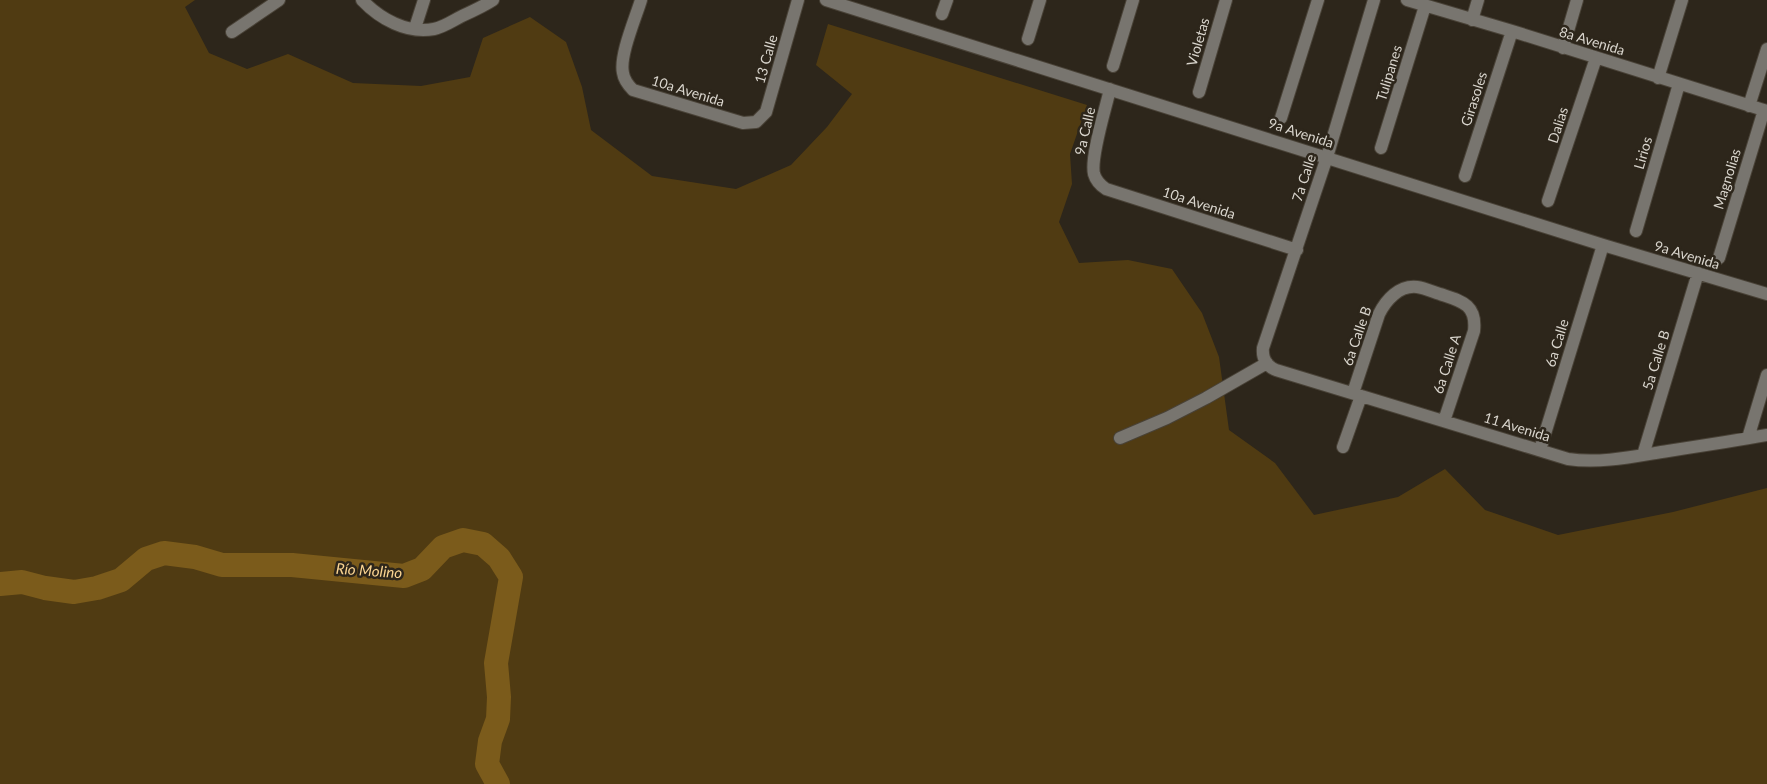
<svg xmlns="http://www.w3.org/2000/svg" width="1767" height="784" font-family="Lato,sans-serif">
	<rect width="100%" height="100%" fill="#2d261b"/>
	<path fill="#503b12" d="M0,0H195L185,7L209,53L247,69L288,54L353,83L421,86L470,77L483,38L530,17L566,42L582,87L591,130L652,176L736,189L791,165L827,127L852,94L816,65L828,24L1087,105L1070,154L1072,184L1059,222L1079,263L1128,260L1172,269L1202,313L1219,357L1229,430L1275,463L1314,515L1398,497L1445,469L1485,510L1558,535L1673,512L1767,488V784H0Z"/>
	<g fill="none" stroke-linecap="round" stroke-linejoin="round">
		<path stroke="#7b5b1b" stroke-width="24" d="M0,584L22,582L45,588L74,592L97,588L121,580L146,559L164,553L195,557L222,565H292L404,576L422,569L443,547L463,540L483,544L499,558L511,577L496,663L499,697L498,719L490,741L487,764L498,784"/>
		<defs>
			<path id="minor" d="M362,0C380,19 407,34 434,29C444,27 454,20 462,16C473,11 484,6 493,0
				M641,0C636,17 619,56 623,73C624,80 628,85 633,90L743,123L756,122L766,112L798,0
				M826,0L1603,245L1767,294
				M1374,0L1327,157L1263,348C1262,358 1266,366 1276,370L1568,459C1601,464 1636,456 1668,451C1701,446 1734,441 1767,435
				M1407,0L1512,31L1767,111
				M942,14L947,0
				M1472,20L1478,0
				M415,28L424,0
				M232,32L279,0
				M1028,39L1040,0
				M1563,48L1577,0
				M1113,66L1133,0
				M1658,78L1682,0
				M1110,89C1106,108 1090,157 1094,174C1096,181 1100,185 1106,189L1297,250
				M1199,92L1226,0
				M1749,106L1767,49
				M1281,118L1318,0
				M1381,148L1425,6
				M1465,176L1512,31
				M1548,201L1596,58
				M1636,231L1679,84
				M1719,258L1764,110
				M1353,393L1379,314C1386,300 1399,285 1417,287C1425,288 1433,292 1440,294C1461,301 1477,304 1474,331L1444,421
				M1120,438L1167,418L1206,398L1267,363
				M1748,438L1767,375
				M1343,447L1361,396
				M1540,450L1603,245
				M1643,455L1698,273"/>
		</defs>
		<use href="#minor" stroke="#494237" stroke-width="14"/>
		<use href="#minor" stroke="#78756f" stroke-width="12"/>
	</g>
	<g text-anchor="middle" stroke-width="5" stroke-linejoin="round" paint-order="stroke">
		<g font-size="14" fill="#d9d5cd" stroke="#2d261b">
			<text transform="translate(1592 41) rotate(17)" y="5">8a Avenida</text>
			<text transform="translate(1198 42) rotate(-74)" y="5">Violetas</text>
			<text transform="translate(766 59) rotate(-74)" y="5">13 Calle</text>
			<text transform="translate(1389 73) rotate(-73)" y="5">Tulipanes</text>
			<text transform="translate(688 91) rotate(17)" y="5">10a Avenida</text>
			<text transform="translate(1474 99) rotate(-72)" y="5">Girasoles</text>
			<text transform="translate(1558 125) rotate(-72)" y="5">Dalias</text>
			<text transform="translate(1085 131) rotate(-77)" y="5">9a Calle</text>
			<text transform="translate(1301 133) rotate(18)" y="5">9a Avenida</text>
			<text transform="translate(1643 153) rotate(-74)" y="5">Lirios</text>
			<text transform="translate(1304 178) rotate(-72)" y="5">7a Calle</text>
			<text transform="translate(1727 179) rotate(-73)" y="5">Magnolias</text>
			<text transform="translate(1199 203) rotate(18)" y="5">10a Avenida</text>
			<text transform="translate(1687 255) rotate(17)" y="5">9a Avenida</text>
			<text transform="translate(1357 336) rotate(-71)" y="5">6a Calle B</text>
			<text transform="translate(1557 343) rotate(-73)" y="5">6a Calle</text>
			<text transform="translate(1656 360) rotate(-73)" y="5">5a Calle B</text>
			<text transform="translate(1447 364) rotate(-72)" y="5">6a Calle A</text>
			<text transform="translate(1517 427) rotate(17)" y="5">11 Avenida</text>
		</g>
		<g font-size="15" font-style="italic" fill="#fbd592" stroke="#2d261b">
			<text transform="translate(369 571) rotate(4)" y="5">Río Molino</text>
		</g>
	</g>
</svg>
